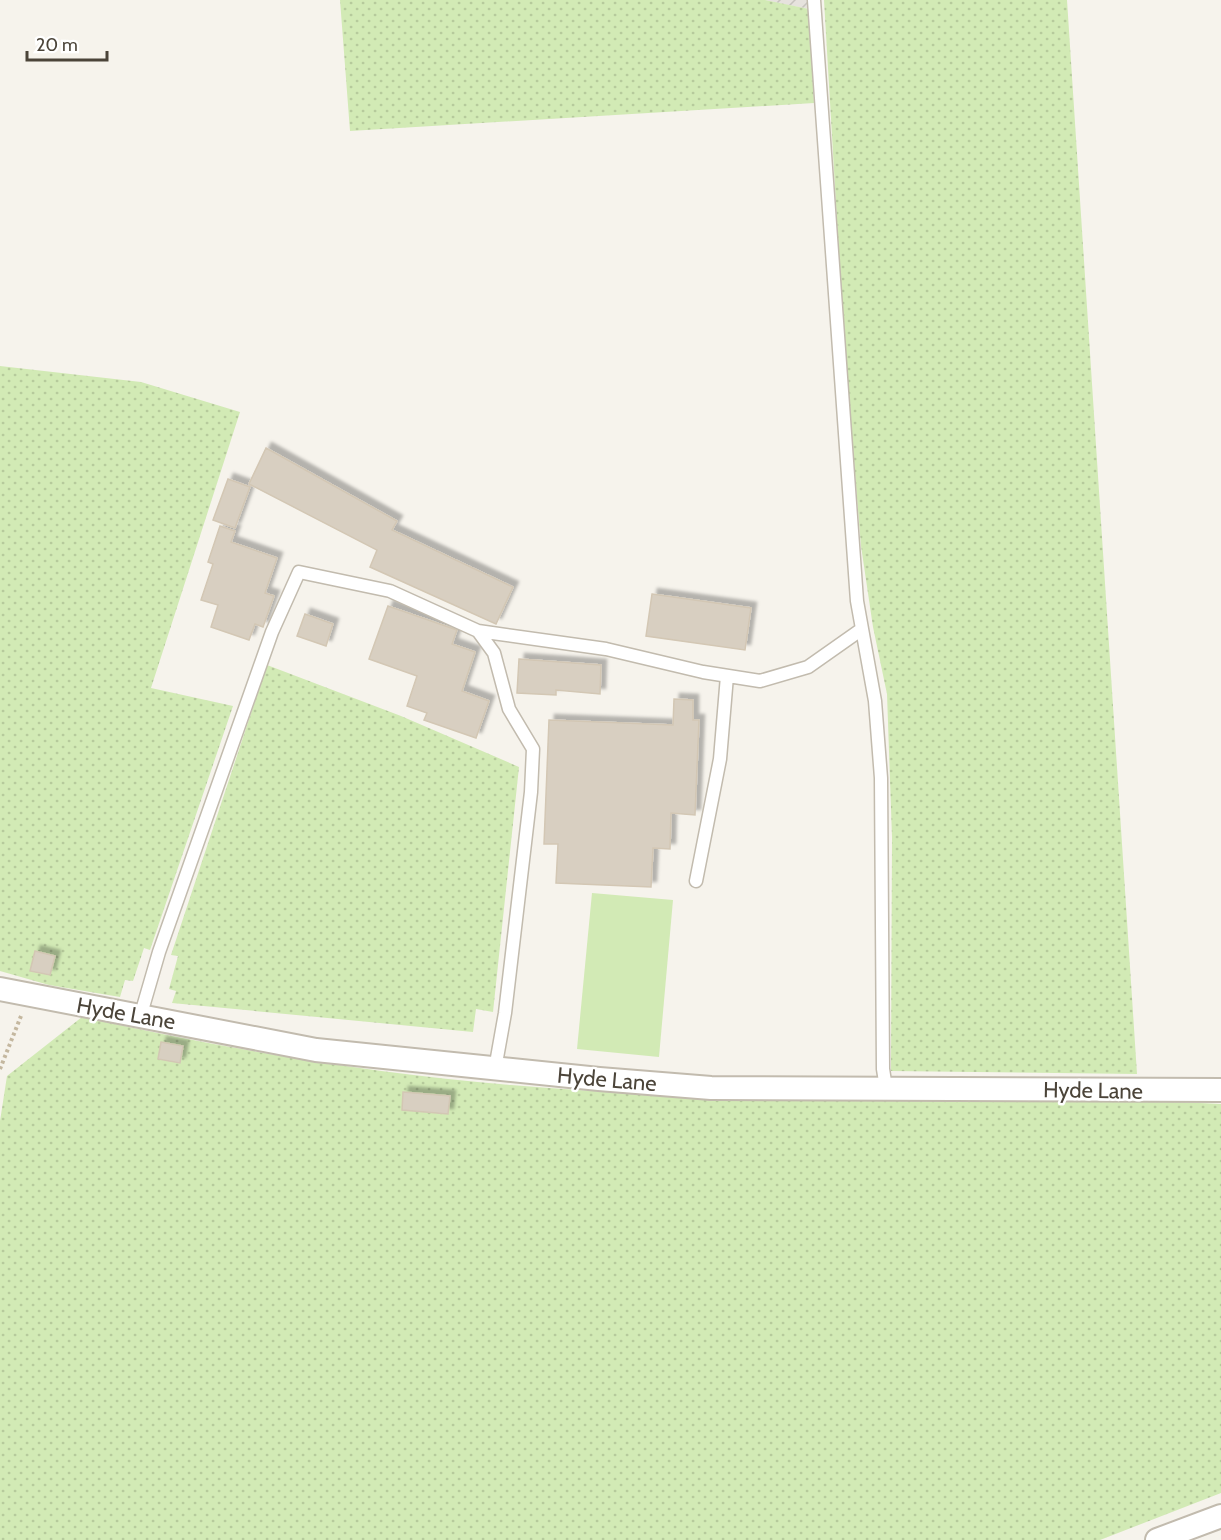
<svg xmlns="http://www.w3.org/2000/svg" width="1221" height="1540" font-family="Cabin,sans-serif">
	<defs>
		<pattern id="industrial-furrows" width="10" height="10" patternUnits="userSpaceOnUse" patternTransform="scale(1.5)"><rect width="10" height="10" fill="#e6e2dd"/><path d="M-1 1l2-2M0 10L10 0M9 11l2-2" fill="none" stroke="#c7c3be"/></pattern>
		<pattern id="grass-dots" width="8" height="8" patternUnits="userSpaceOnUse" patternTransform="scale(1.5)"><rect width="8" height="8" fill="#d2eab5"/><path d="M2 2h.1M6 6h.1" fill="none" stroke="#b6ca9c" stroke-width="1.8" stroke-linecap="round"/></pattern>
		<filter id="shadow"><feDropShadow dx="5.5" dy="-5.5" stdDeviation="1.5" flood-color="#0004"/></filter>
	</defs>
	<rect width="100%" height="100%" fill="#f6f3ec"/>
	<path fill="url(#industrial-furrows)" d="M765,0H809V9L783,4Z"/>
	<path fill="url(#grass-dots)" d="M340,0H765L809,9L814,103L350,131Z
		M824,0H1067L1137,1074L891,1071L892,837L887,694L873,627L861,546L844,340Z
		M0,366L141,382L240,412L151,688L233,706L150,950L144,948L133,981L125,980L120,997L49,985L0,971Z
		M267,665L401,716L519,767L493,1012L476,1009L473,1032L172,1003L176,991L169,989L178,956L171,955Z
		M82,1017C223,1048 366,1073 511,1085C726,1103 942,1101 1158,1101L1221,1104V1493L1100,1540H0V1121L7,1076Z"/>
	<path fill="#d2eab5" d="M592,893L673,900L659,1057L577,1049Z"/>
	<path fill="#d8cfc1" stroke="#d3c7b4" stroke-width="1.5" filter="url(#shadow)" d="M266,448L397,521L392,530L513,587L496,624L370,567L377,550L249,484Z
		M228,479L250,487L235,528L213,520Z
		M220,526L235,531L231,542L277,558L265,593L274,596L263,627L255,624L249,640L211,627L218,605L201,600L213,564L208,562Z
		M652,594L751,608L745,650L646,636Z
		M388,606L457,630L452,644L475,652L462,691L489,701L476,738L424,720L427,713L407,706L417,676L369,659Z
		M305,614L333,624L326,646L297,636Z
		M519,659L601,665L600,694L556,690V695L517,693Z
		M674,699L693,700V720H699L695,815L671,813L670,849L653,848L651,887L556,883L558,844H544L549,720L673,725Z
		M35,951L55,956L50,975L30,971Z
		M161,1042L183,1046L180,1063L158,1059Z
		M403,1092L450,1096L448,1114L402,1110Z"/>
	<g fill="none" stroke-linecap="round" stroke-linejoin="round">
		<defs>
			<path id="service" d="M814,0L857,601L875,701L881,778L883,1069L886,1088
				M478,631L606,649L703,672L760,681L808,667L862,629
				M696,881L720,759L727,676
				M141,1014L159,952L272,632L299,572L390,591L478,631L494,653L509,709L533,749L531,792L505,1013L495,1069"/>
			<path id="minor" d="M0,989L316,1050L599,1079L711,1088L1221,1090
				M1157,1540L1221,1516"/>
		</defs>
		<use href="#service" stroke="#c2bbae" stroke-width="15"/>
		<use href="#minor" stroke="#c2bbae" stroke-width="26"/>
		<path stroke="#c4b79f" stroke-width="4" stroke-dasharray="3 3" stroke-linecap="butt" d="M0,1069L21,1016"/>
		<use href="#service" stroke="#fff" stroke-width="12"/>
		<use href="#minor" stroke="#fff" stroke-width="22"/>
	</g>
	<g text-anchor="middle" stroke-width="5" stroke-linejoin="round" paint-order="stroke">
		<g font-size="22" fill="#4b4439" stroke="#fff">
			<text transform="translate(126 1013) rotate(10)" y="8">Hyde Lane</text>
			<text transform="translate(607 1079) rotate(5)" y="8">Hyde Lane</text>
			<text transform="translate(1093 1090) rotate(1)" y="8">Hyde Lane</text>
		</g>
	</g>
	<path d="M27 51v9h80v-9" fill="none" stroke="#4b4439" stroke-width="3"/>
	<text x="36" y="51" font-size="18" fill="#4b4439" stroke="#ffffff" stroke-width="4.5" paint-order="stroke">20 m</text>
</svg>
